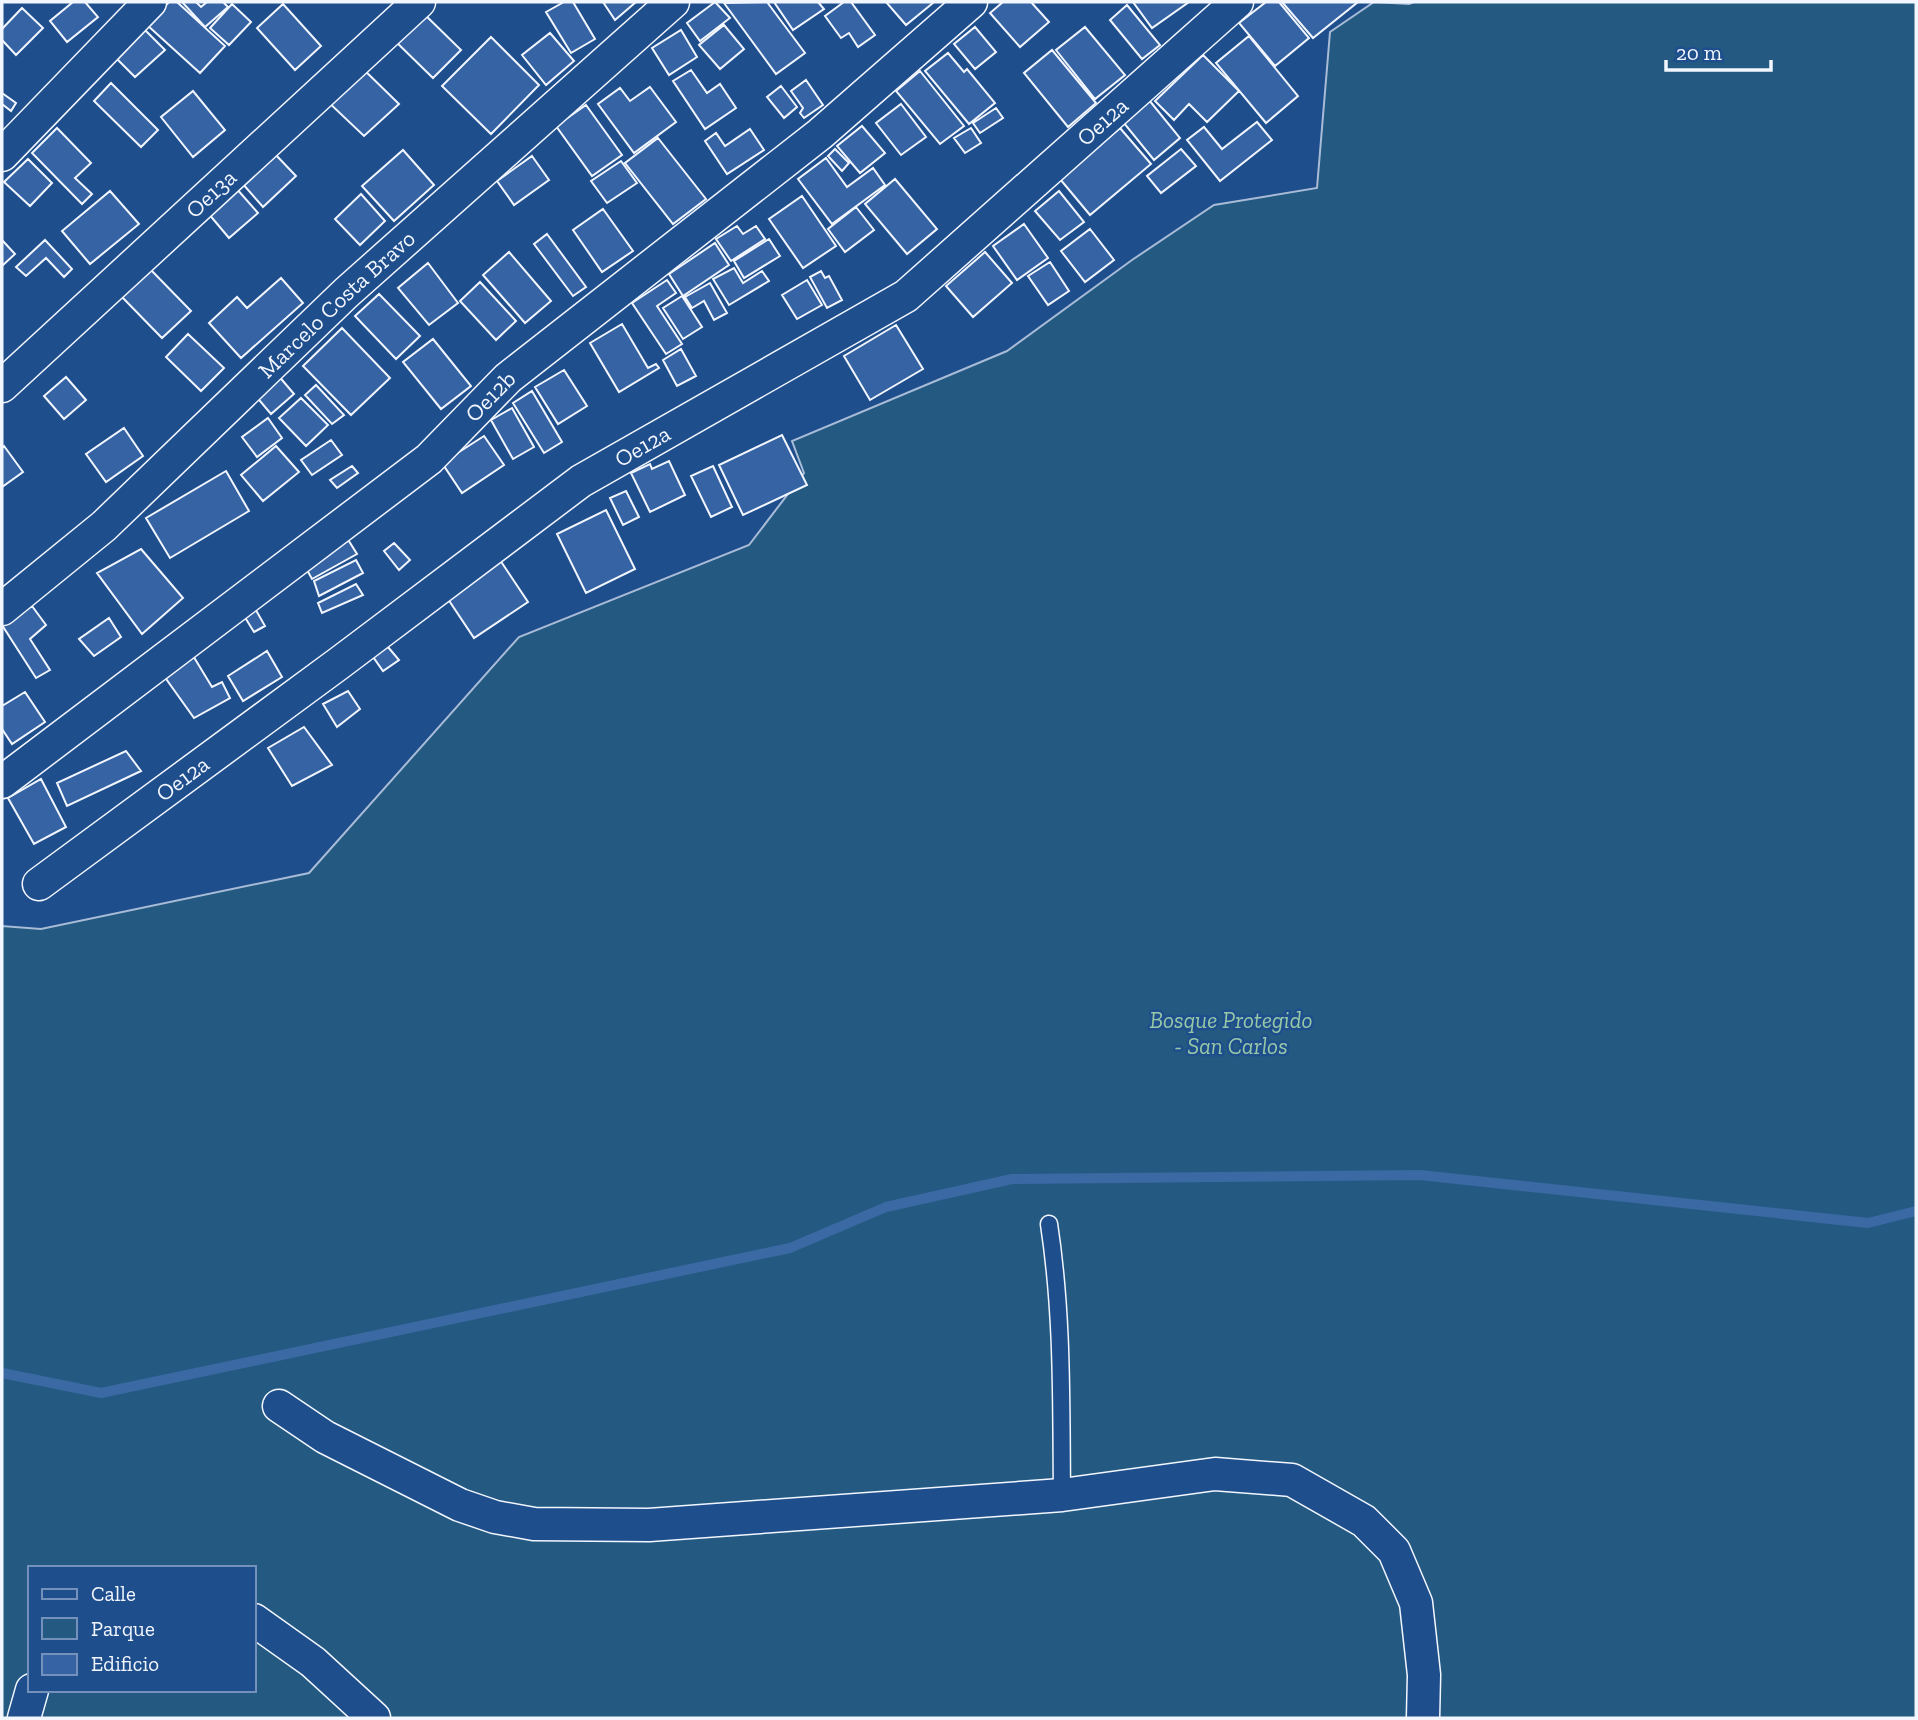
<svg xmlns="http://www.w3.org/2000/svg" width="1918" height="1720" font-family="'Zilla Slab',serif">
	<rect width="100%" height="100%" fill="#1f4e8c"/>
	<path fill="#245a82" stroke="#a8bbd7" stroke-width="2" fill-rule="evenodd" d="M1374,2L1409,4L1414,2H1916V1718H2V926L41,929L309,873L519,637L749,545L804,473L792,441L1007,351L1132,260L1214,205L1317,188L1330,32ZM30,1568H254V1690H30Z"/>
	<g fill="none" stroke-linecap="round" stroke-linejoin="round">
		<path stroke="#3b69a3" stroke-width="10" d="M2,1373L101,1393L790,1248L886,1207L1012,1179L1420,1175L1868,1223L1916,1211"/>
	</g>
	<path fill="#3563a3" stroke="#f2f6ff" stroke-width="2" d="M73,2H85L98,17L67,42L50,21Z
		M169,2H177L225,46L200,73L147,25Z
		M182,2H196L201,7L207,2H223L228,7L205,27Z
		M564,2H573L595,39L571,53L546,12Z
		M603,2H636L615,20Z
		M715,2L730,18L700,41L687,23Z
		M767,2L805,53L776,74L724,3Z
		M774,2H818L824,9L793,30Z
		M844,2H851L875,35L858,47L849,33L841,38L825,16Z
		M886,2H932L933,3L906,25Z
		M1003,2H1031L1049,22L1020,47L990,13Z
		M1133,2H1189L1152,28Z
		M1266,2H1279L1309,38L1275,66L1239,23Z
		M1282,2H1358L1313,38Z
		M232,4L251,22L229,45L210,28Z
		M283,4L321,46L295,70L257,28Z
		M1127,5L1160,45L1142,59L1110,20Z
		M22,8L43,28L16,55L2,40V29Z
		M418,8L461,50L433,78L390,36Z
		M724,25L744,49L720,69L699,45Z
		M142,27L165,50L135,77L113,55Z
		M975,27L996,52L975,69L954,44Z
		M1085,27L1125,75L1095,99L1056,50Z
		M681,30L697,57L669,75L652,48Z
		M550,33L574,61L546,85L522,55Z
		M1249,36L1298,96L1266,123L1216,63Z
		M491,37L539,85L491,134L442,86Z
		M1052,50L1096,103L1068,127L1024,73Z
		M948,53L964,72L967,69L995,103L969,124L925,71Z
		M1203,55L1239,91L1207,122L1189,104L1174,120L1155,101Z
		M358,64L399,104L364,136L325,99Z
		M691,70L707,93L720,84L736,108L705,129L673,81Z
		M920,71L964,126L940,144L896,91Z
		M806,80L823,105L804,118L800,113L803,108L791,91Z
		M111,83L158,130L141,147L94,101Z
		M781,86L797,107L784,118L767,97Z
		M650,87L676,122L634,153L598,104L620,88L630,101Z
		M193,91L225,130L193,157L161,117Z
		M2,93L16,103L11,111L2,104Z
		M1149,100L1180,138L1154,160L1123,122Z
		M901,104L926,137L901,155L876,123Z
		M586,105L622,155L592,176L556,126Z
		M996,108L1003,118L980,133L973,123Z
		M1257,122L1272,140L1220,181L1187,140L1204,127L1222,149Z
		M862,126L885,153L860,173L837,146Z
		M57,128L91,163L75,178L92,194L82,204L32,153Z
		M971,128L981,143L965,153L954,138Z
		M1120,128L1151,164L1090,215L1060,179Z
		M750,129L764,150L727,174L705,141L716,133L725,146Z
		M658,138L706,199L673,224L625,163Z
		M835,149L849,163L842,171L828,156Z
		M1181,149L1196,166L1161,193L1147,176Z
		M403,150L434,185L394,221L362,186Z
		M274,153L296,176L263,207L242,183Z
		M532,156L549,180L514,205L497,181Z
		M826,158L847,187L873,168L885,185L832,224L798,179Z
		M28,159L52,183L30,206L4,182Z
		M621,161L637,183L607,203L591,181Z
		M895,179L937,229L907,254L865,204Z
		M236,188L258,213L229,238L208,213Z
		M110,191L139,224L90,264L62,231Z
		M1059,191L1084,222L1060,240L1035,211Z
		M361,194L385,221L360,245L335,219Z
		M802,196L836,246L803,268L769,219Z
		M856,207L874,230L845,252L828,229Z
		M603,209L633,251L602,272L573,230Z
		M1024,224L1048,258L1017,280L993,246Z
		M737,226L743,234L756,226L765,239L731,261L716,239Z
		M1090,229L1114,260L1085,282L1061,251Z
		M547,234L586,287L573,296L534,244Z
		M769,239L780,256L744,278L734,261Z
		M2,240L15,254L2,266Z
		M45,240L72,269L64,277L46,258L26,276L16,267Z
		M715,243L729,265L683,296L669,274Z
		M509,252L551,301L525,323L483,275Z
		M985,252L1012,283L973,317L946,286Z
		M1050,262L1069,291L1048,305L1028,276Z
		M428,263L458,303L429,325L398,288Z
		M734,268L743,283L762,271L769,281L729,305L713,279Z
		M150,269L191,311L162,338L121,296Z
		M821,271L825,278L829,276L842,300L827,308L810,277Z
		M281,278L303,303L241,358L209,323L237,297L247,308Z
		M667,280L676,293L657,306L682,344L666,354L632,303Z
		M807,280L822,305L797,319L782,295Z
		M480,282L516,321L496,340L460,301Z
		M710,283L727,313L714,320L704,301L692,308L685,297Z
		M379,294L420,336L396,359L355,316Z
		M682,296L702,327L683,339L663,308Z
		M622,324L648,368L656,364L659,368L619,392L590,343Z
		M896,325L923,369L870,400L844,356Z
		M342,328L390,378L351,415L303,366Z
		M188,334L224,368L201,391L166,357Z
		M433,339L471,386L441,409L403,362Z
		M681,349L696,376L677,386L663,360Z
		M564,370L587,406L558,424L535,387Z
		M277,374L294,394L271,414L254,394Z
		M66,377L86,400L64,419L44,396Z
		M316,385L344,415L332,424L305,395Z
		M532,391L562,442L544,453L513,403Z
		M301,398L328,425L306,446L279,418Z
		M512,408L534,447L513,459L491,420Z
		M268,418L282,438L257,457L242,437Z
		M124,428L143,456L106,482L86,454Z
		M782,435L807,485L743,515L719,465Z
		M484,436L504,465L462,493L442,463Z
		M331,440L342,455L312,475L301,460Z
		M4,446L23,472L2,487V448Z
		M276,446L299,472L263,501L241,475Z
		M669,461L685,495L650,512L631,473L650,464L652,469Z
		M352,466L358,473L337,488L330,480Z
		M713,466L732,507L711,517L691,476Z
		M226,471L249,511L170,558L146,518Z
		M626,491L639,517L623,525L610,498Z
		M606,510L635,569L586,593L557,534Z
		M342,530L357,554L312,579L301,559Z
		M394,543L410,560L399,570L384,551Z
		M141,549L183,598L142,634L97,573Z
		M498,557L528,602L474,638L444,593Z
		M356,560L363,573L319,596L314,581Z
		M356,584L363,595L322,613L318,603Z
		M253,605L265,626L254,632L241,611Z
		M32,606L46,625L30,639L50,670L36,678L2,625Z
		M109,618L121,637L94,656L79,639Z
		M388,647L399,660L383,671L371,654Z
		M267,651L282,677L243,701L228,676Z
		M192,654L212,687L222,682L230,698L194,718L164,676Z
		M348,691L360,709L337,727L323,704Z
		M25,692L45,722L12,744L2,729V706Z
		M304,727L332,765L292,786L268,748Z
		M126,751L141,771L67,806L57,783Z
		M41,779L66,827L34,844L8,798Z"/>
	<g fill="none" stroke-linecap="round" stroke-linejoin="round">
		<defs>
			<path id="lane" d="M1049,1224C1063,1316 1061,1403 1062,1495"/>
			<g id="street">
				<path d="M2,155L150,2"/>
				<path id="s1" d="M2,386L419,2"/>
				<path id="s2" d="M2,609L104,526L346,293L673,2"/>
				<path id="s3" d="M2,782L429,459L508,378L820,134L971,2"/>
				<path id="s4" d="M39,884L338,664L581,481L906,296L1237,2"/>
				<path d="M279,1406L325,1437L460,1505L495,1517L534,1524L649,1525L1062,1495L1215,1474L1292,1480L1364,1521L1394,1551L1416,1603L1424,1675L1423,1718"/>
				<path d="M254,1620L313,1662L374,1718"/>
				<path d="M24,1718L32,1690"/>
			</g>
		</defs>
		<use href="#lane" stroke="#f2f6ff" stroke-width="19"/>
		<use href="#street" stroke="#f2f6ff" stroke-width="35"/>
		<use href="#lane" stroke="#1f4e8c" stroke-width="16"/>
		<use href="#street" stroke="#1f4e8c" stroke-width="32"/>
	</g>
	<g text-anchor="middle" stroke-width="5" stroke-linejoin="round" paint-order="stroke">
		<g font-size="23" fill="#f2f6ff" stroke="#1f4e8c">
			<text dy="8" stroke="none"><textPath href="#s4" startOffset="1312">Oe12a</textPath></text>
			<text dy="8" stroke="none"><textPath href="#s1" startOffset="284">Oe13a</textPath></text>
			<text dy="8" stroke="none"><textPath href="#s2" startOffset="453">Marcelo Costa Bravo</textPath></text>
			<text dy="8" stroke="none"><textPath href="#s3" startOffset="623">Oe12b</textPath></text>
			<text dy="8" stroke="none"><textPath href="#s4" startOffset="746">Oe12a</textPath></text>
			<text dy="8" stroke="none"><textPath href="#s4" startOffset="178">Oe12a</textPath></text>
		</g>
		<g font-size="23" font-style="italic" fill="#97c8a6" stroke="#1f4e8c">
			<text x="1231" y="1028">Bosque Protegido<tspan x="1231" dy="26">- San Carlos</tspan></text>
		</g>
	</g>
	<rect width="1918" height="1720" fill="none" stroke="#f2f6ff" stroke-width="7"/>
	<rect x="28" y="1566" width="228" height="126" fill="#1f4e8c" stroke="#7391ba" stroke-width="2"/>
	<rect x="42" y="1589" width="35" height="10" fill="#1f4e8c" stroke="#7391ba" stroke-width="2"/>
	<text x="91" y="1601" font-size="21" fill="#f2f6ff">Calle</text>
	<rect x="42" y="1618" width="35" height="21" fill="#245a82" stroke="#7391ba" stroke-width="2"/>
	<text x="91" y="1636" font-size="21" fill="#f2f6ff">Parque</text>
	<rect x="42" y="1654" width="35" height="21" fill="#3563a3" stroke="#7391ba" stroke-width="2"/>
	<text x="91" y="1671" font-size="21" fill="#f2f6ff">Edificio</text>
	<path d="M1666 60v10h105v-10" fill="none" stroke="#f2f6ff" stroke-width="3.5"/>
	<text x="1676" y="60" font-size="21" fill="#f2f6ff" stroke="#1f4e8c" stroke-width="5" paint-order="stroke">20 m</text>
</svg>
